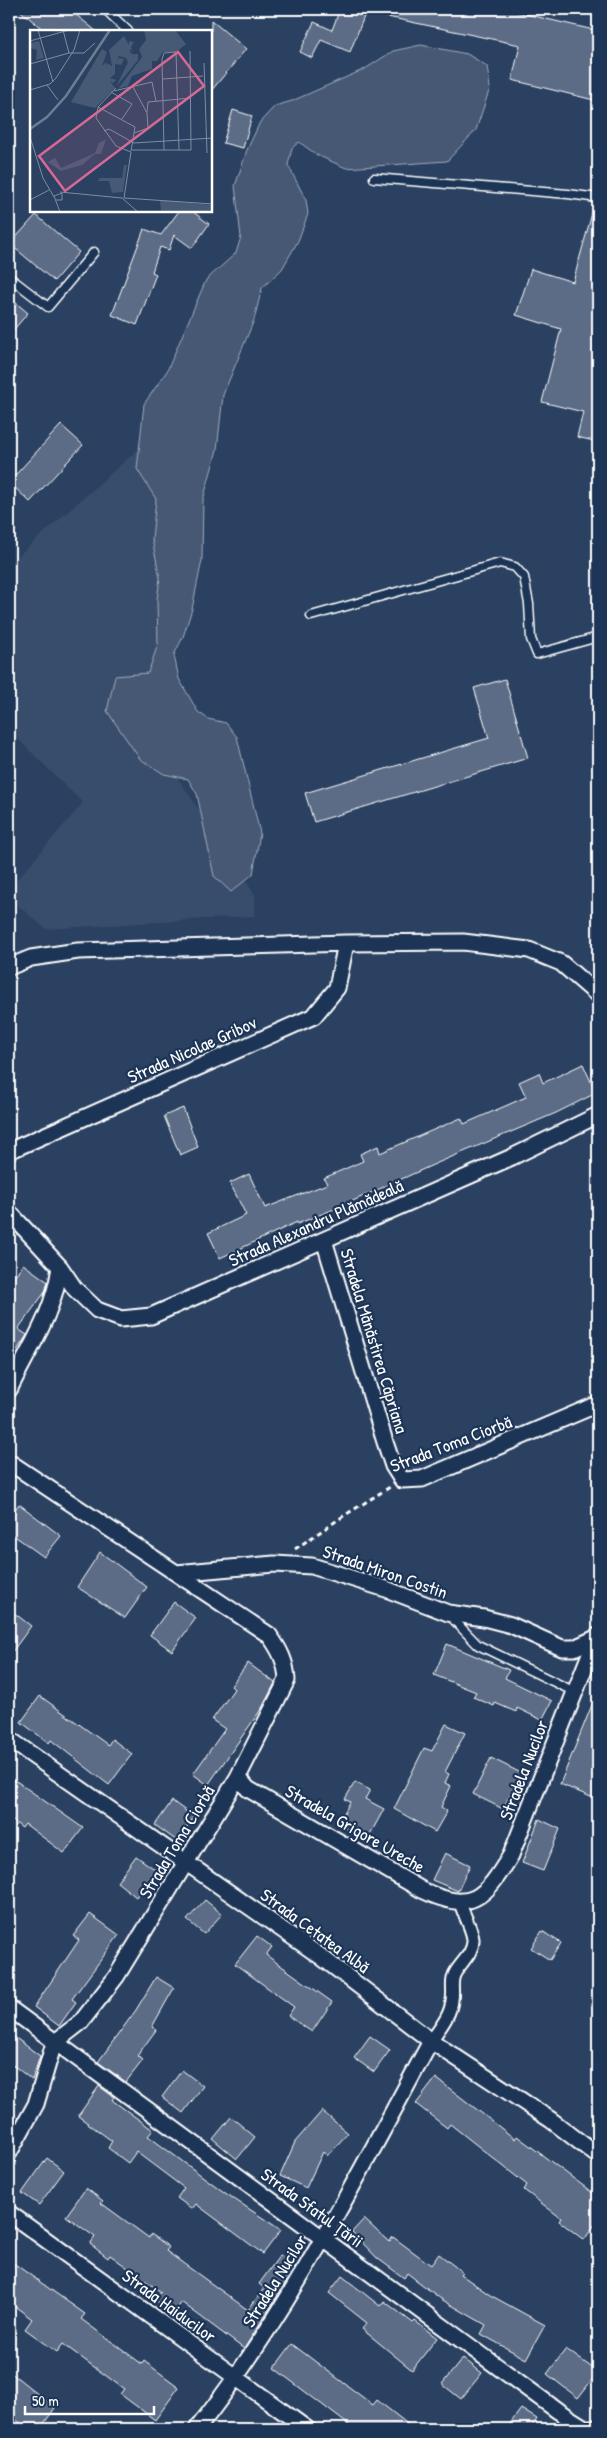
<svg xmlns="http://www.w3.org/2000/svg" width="607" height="2438" font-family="'Patrick Hand',sans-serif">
	<rect width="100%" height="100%" fill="#2a4161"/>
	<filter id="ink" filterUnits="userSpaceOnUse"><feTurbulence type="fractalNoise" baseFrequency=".02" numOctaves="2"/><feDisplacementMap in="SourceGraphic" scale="10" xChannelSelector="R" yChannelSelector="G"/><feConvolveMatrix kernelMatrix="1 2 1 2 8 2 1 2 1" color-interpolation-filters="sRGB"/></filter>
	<g filter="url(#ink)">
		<path fill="#394e6c" d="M143,445L174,537L162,754L255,895L254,916L46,929L9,898V889L83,803L9,730V564Z"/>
		<path fill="#465975" stroke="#a2acba" d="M421,45L467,54L487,66L490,88L476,130L447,161L346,168L317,155L299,142L292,148L288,165L306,200L308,214L298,241L282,269L262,288L254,320L223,395L217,450L203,500L202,560L192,609L183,637L174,655L179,679L198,712L208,719L226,723L237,737L260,833L253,874L231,892L214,876L197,794L188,779L164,774L140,759L107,711L115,676L148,673L158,644L157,600L160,578L152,539L156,499L137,469L144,404L167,371L206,280L236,253L241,237L235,186L247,150L260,122L275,106L292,101L365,69L393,51Z"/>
		<path fill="#5b6c86" stroke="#fff" d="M18,9H69L96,31H45Z
			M340,9H367L350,52L321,40L312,58L300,52L314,22L332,30Z
			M379,9H504L598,31V101L512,80L520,45L378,15Z
			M211,20L246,49L211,91Z
			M233,110L252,116L243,148L223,143Z
			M594,206H598V442L577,437L583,412L542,402L561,329L516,315L531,269L573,282Z
			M179,211H192L209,224L192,248L174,235L169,250L160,247L152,272L156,274L137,325L112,315L144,229L161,235Z
			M36,215L79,252L54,281L10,244Z
			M9,297L28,313L9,335Z
			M61,425L83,445L30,502L9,482Z
			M505,679L528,758L314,822L305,793L489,738L474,688Z
			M583,1064L596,1093L556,1113L435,1164L337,1208L297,1224V1222L220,1258L208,1233L246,1215L230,1183L249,1174L265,1208L327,1184L324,1178L363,1161L360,1154L378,1146L380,1153L461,1118L464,1124L526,1097L519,1082L539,1073L543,1083Z
			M183,1108L198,1147L180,1155L164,1116Z
			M23,1264L48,1282L45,1292L18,1329L27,1335L9,1363V1284Z
			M19,1504L61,1536L44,1557L9,1532V1518Z
			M100,1552L147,1587L125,1618L77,1587Z
			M174,1602L196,1618L172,1651L150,1635Z
			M9,1609L31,1626L9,1656Z
			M447,1644L509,1670L505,1678L552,1701L542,1720L517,1708L516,1712L495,1703L494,1706L473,1697L476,1692L434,1675Z
			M248,1663L275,1683L262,1708L208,1785L193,1774L225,1729L212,1720L234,1689L231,1686Z
			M598,1690V1800L560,1784Z
			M40,1696L108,1745L112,1739L132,1754L109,1785L51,1740L49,1743L21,1722Z
			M446,1724L465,1733L445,1772L449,1774L445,1783L451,1786L441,1807L447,1811L435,1832L394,1809L424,1748L432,1751Z
			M491,1758L521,1773L503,1809L473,1794Z
			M9,1776L83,1828L64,1853L25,1824L22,1828L9,1818Z
			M355,1782L370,1790L365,1799L384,1809L367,1840L338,1824L350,1802L345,1799Z
			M172,1801L194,1817L177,1841L155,1825Z
			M539,1819L560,1829L543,1871L522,1863Z
			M445,1853L470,1865L458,1891L432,1880Z
			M136,1856L156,1870L136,1897L117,1882Z
			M205,1900L222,1914L204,1934L187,1920Z
			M90,1914L119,1935L72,1999L76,2002L59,2026L34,2007L79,1940L73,1936Z
			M542,1931L561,1943L550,1960L531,1948Z
			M257,1936L272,1947L266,1955L332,2002L312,2032L288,2016L294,2007L235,1964Z
			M156,1977L174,1988L152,2027L156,2030L137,2056L143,2060L126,2082L98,2062L136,2010Z
			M9,2033L40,2056L32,2080L9,2062Z
			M370,2036L390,2050L374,2072L354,2058Z
			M182,2070L203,2086L183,2113L162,2097Z
			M436,2078L515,2139L517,2136L598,2197V2220L584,2240L559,2221L561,2218L524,2190L527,2185L450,2124L447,2128L416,2104Z
			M99,2086L114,2097L112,2100L153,2130L148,2136L228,2195L281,2230L263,2254L196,2204L192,2209L177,2198L184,2188L136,2152L128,2163L108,2148L112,2141L78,2116Z
			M322,2111L348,2133L327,2156L323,2152L306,2188L280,2176L295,2142Z
			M231,2117L255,2137L237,2159L213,2139Z
			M47,2158L64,2171L39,2205L22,2193Z
			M86,2188L103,2201L101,2203L149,2238L151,2234L169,2247L166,2251L248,2310L264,2288L259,2284L280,2255L296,2266L244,2349L181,2302L173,2313L155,2300L161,2292L110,2255L108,2258L90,2244L95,2237L66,2216Z
			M364,2219L389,2242L393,2237L431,2265L439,2254L462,2272L460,2274L490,2295L545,2325L526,2359L481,2334L486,2325L441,2299L407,2273L404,2278L377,2258L352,2232Z
			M9,2260L85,2314L81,2319L142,2364L144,2361L179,2387L155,2420L120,2394L124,2389L63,2344L57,2352L25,2329L32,2319L9,2302Z
			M342,2276L380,2306L384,2301L413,2323L415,2321L437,2338L412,2370L362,2329L367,2323L329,2293Z
			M292,2344L373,2405L377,2400L414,2429H354L274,2368Z
			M566,2349L598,2372L578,2398L547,2374Z
			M463,2358L482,2373L461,2399L442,2384Z
			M9,2371L55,2408L40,2429H29L9,2415Z
			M521,2409L537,2419L531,2429H506Z"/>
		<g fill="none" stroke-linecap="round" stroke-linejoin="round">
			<defs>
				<path id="service" d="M105,9L128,31
					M374,178L568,194L598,198
					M9,277L48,307L94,252
					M311,616L500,563L515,567L524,577L529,604L531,639L537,654L598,637
					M449,1615L478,1645L575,1692"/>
				<path id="pedestrian" d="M431,2041C439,2029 451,2015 452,2000C454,1990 450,1981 455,1973C461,1962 474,1953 473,1939C471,1925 463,1915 460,1902"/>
				<path id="minor" d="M9,967L31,958L78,951L346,943L463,942L529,950L561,963L598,995
					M9,1151L314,1016L337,988L346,943
					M9,1212L60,1267L75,1289L97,1310L121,1319L151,1316L512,1157L598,1115
					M324,1240L385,1442L393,1466L402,1480L422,1479L598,1404
					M9,1390C30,1346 53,1316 60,1267
					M9,1462L176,1573L274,1564L312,1566L386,1589L448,1613L484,1618L511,1625L562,1648H574L596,1638
					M9,1739L320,1956L431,2041L551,2120L598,2156
					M238,1777L248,1789L422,1890C472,1914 485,1898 511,1855L597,1636
					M9,2008L558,2411L585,2428H598
					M9,2153L36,2104L54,2043L81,2022L116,1977L238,1777L287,1680C286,1662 280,1650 269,1635L176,1573
					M9,2213L307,2429
					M197,2429C291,2310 359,2173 431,2041"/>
			</defs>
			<use href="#service" stroke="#fff" stroke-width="11"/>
			<use href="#pedestrian" stroke="#fff" stroke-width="15"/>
			<use href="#minor" stroke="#fff" stroke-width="19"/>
			<path stroke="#fff" stroke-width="3" stroke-dasharray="5 4" stroke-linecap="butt" d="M295,1549L345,1515L390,1487"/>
			<use href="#service" stroke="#1d3557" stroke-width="8"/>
			<use href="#pedestrian" stroke="#1d3557" stroke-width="11"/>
			<use href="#minor" stroke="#1d3557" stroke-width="15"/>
		</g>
	</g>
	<g text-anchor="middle" stroke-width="4.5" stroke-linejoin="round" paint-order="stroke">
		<g font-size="18" fill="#fff" stroke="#1d3557">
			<text transform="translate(192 1050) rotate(-24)" y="6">Strada Nicolae Gribov</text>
			<text transform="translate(316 1223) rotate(-24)" y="6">Strada Alexandru Plămădeală</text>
			<text transform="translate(374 1341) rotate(73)" y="6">Stradela Mănăstirea Căpriana</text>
			<text transform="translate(451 1444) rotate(-21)" y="6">Strada Toma Ciorbă</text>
			<text transform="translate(385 1572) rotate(19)" y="6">Strada Miron Costin</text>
			<text transform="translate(524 1770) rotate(-69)" y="6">Stradela Nucilor</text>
			<text transform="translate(355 1829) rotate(30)" y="6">Stradela Grigore Ureche</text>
			<text transform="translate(177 1842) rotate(-59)" y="6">Strada Toma Ciorbă</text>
			<text transform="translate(315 1931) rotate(36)" y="6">Strada Cetatea Albă</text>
			<text transform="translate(312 2208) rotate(36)" y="6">Strada Sfatul Țării</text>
			<text transform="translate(275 2281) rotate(-58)" y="6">Stradela Nucilor</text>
			<text transform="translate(169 2306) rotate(36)" y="6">Strada Haiducilor</text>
		</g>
	</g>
	<g transform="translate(30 30)">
		<rect width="182" height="182" fill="#2a4161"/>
		<path d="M114,0H145L156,14L145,23L133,22L127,31H122V39L102,46L98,56L88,59L112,27L109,19L116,10ZM94,6L99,15V11L104,12L101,17L103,23L100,19V22L102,24H108V30L86,57L98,32L96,28L89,26L87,30L89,28L94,29L91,35L85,34V44L80,48L86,50L83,53L80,51L85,58L65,78L41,72L72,19L77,22L72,36L76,32V36L77,33L82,36L79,20ZM9,11L14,28L6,30L7,20L0,18V13ZM76,109L71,124H65L52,135L31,141L18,132L25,128L31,138L65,123L69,113ZM94,135H97L93,162L82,163L79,151H68L70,148H92ZM130,170L182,175V182H131Z" fill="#465975"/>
		<path fill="none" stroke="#6d7d92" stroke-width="2.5" d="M0,99L17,87L36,66L80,0"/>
		<path fill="none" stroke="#7f8da0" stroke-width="1" d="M8,0L23,52M33,0L39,23M0,11L39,0M174,33L177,123M0,34L39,23H54L65,13M133,49L173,46M17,55L28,70M103,57L117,83L118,98L104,103M86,58L68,77L66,88L86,116L101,122L94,168L183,174M0,60L20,54L26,48L44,20L50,0M84,61L122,52L126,71M81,62L102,74L92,89M68,77L105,97L101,121M117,82L118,72L161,68M74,101L79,99L104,113L183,108M0,107L13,148L24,167M102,120H161L160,21M134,120L132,29L134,23L146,22L149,120M30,162L92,168L108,182M0,170L19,160M26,170H32V163L24,166L30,182"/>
		<path fill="#d76994" fill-opacity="0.15" stroke="#d76994" stroke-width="2.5" d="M148,22L174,56L35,161L9,126Z"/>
		<rect width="182" height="182" fill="none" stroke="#fff" stroke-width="2.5"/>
	</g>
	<rect width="607" height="2438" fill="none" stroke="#1d3557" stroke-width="30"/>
	<rect x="15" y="15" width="577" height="2408" fill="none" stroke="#fff" stroke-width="2" filter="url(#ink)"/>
	<path d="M25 2406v8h129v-8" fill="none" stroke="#ffffff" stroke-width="2.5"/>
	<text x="32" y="2406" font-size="15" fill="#ffffff" stroke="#1d3557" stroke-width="4" paint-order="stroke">50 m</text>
</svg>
